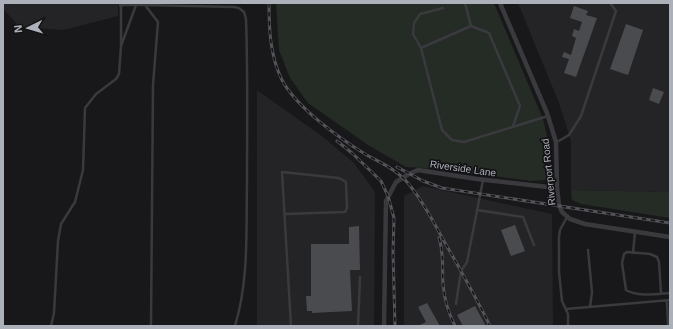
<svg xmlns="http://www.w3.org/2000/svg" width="673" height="329" font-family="Arial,sans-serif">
	<rect width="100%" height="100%" fill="#18181a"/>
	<path fill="#242427" d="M3,3H118V16L63,30L20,27L3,9Z
		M518,3H670V192L571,190V141L559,103Z
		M257,90L323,137L354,163L375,192L374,326H257Z
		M423,186L552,214L553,326H404V196Z"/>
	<path fill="#252b25" d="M276,3H494L543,119L551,152L550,164L552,170L549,177L545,180L530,181L495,176L487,173L471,174L423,168L406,167L368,145L308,103L290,78L279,50Z
		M571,190L670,192V218L581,204L572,200Z"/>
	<path fill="#4a4b4f" d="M574,6L588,11L586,15L597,18L576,77L564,73L569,59L562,57L564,52L571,55L576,38L572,36L574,29L579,31L582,22L570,18Z
		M626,24L643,30L628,75L610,69Z
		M653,88L664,92L659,104L649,100Z
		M515,225L525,251L511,256L501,230Z
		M359,226L360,270H350L352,311L312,313V311H307L306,296H311V244H349V227Z
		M427,303L440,326H418L426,322L418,307Z
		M475,306L486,326H463L457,315Z"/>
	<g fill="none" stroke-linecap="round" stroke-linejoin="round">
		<path stroke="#3a3a3e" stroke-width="2.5" d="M135,3L136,5L121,46V5H144L234,7L239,8L244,12L246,19C248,74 247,129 247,184C246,231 249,280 235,326
			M465,3L471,26L421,48L442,130L452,140L464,142L548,116
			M145,5L158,22L153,85L151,326
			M471,26L489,33L520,106L513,126
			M421,48L413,34L414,23L420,14L443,8
			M557,142L569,135L581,116L616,11L610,3
			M477,210L523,217L534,245
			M285,214L345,212L347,208L346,182L339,178L282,172L291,326
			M567,217L560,230L559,237V272L562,301L568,314V326
			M588,250L592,292L590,307
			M633,253L635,232
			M661,293L659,262L657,257L650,254L627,252L624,254L622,263L626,290C638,297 656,294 670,293
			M667,301L668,326
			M456,304L461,271L467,262L483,180
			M566,309L670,300
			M51,326L54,313L58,241L61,224L75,202L83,170L85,108L96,94L116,79L119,74L121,46
			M358,326L360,277"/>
		<path stroke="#3a3a3e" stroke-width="4.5" d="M121,3V5
			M500,3L547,113L556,142L557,188L559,205L562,212L570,219L585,224L670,237
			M384,326L386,201L396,182L409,174L418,170L477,179L557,188"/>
		<defs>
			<path id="rail" d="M269,3C269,29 270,56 282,80C296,107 339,138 365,154C381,163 400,171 411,187C424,203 434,223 444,241C460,269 476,297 490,326
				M337,141L352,153L381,181L388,196L394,218L393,252L395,326
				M397,167L423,181L442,188L670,223
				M439,238C444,253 442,269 443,284C444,298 449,314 455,326"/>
		</defs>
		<use href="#rail" stroke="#535459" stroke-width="3"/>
		<use href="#rail" stroke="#131315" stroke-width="1.5" stroke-dasharray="4.5" stroke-linecap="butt"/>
	</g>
	<g text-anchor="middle" stroke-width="3.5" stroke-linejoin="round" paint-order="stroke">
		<g font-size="10" fill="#acb0b8" stroke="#131315">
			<text transform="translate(463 168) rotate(8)" y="4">Riverside Lane</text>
			<text transform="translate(548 172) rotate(-96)" y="4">Riverport Road</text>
		</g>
	</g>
	<rect width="673" height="329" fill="none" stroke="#acb0b8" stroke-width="8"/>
	<g transform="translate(28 28) rotate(265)" stroke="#131315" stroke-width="3" paint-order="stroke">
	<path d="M0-3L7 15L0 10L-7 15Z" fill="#acb0b8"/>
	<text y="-6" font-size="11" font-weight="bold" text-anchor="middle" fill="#acb0b8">N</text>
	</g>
</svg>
